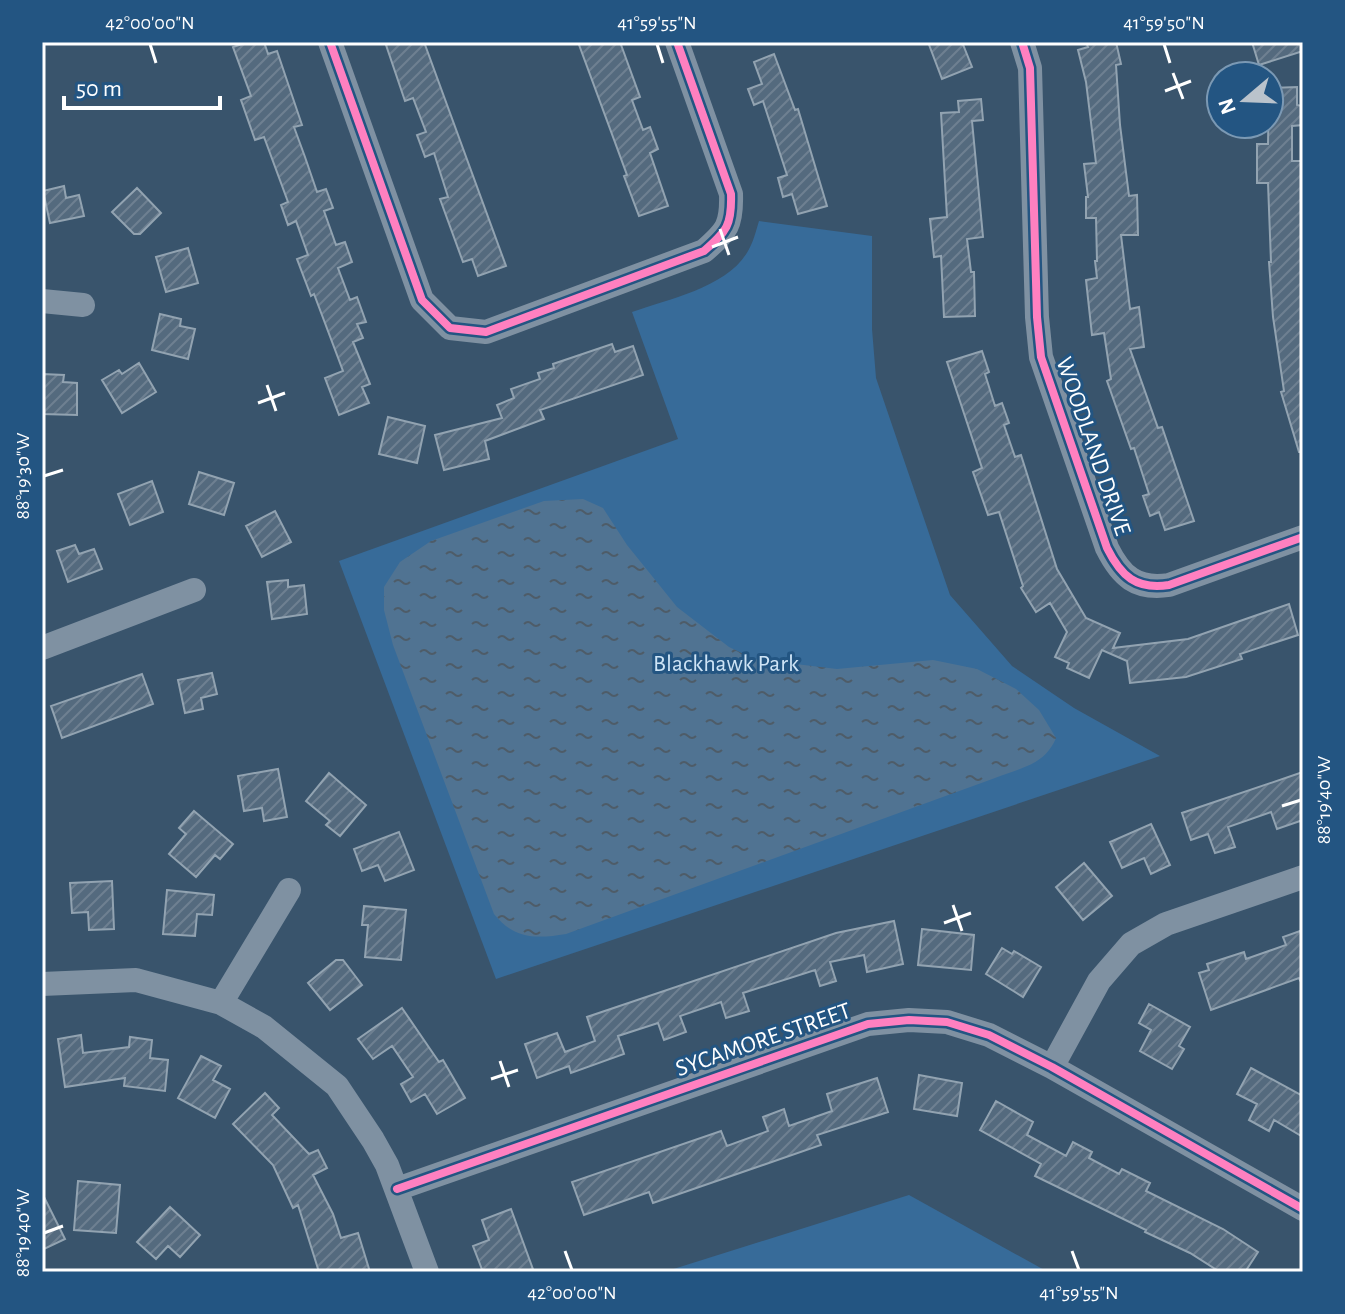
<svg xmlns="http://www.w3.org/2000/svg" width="1345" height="1314" font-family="'Alegreya Sans',sans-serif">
	<defs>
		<pattern id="water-ripples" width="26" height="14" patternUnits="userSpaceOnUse" patternTransform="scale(2)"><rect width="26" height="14" fill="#507392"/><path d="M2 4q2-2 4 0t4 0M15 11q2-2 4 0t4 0" fill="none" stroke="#4e5c68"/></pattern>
		<pattern id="building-hatch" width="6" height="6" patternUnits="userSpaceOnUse" patternTransform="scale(2)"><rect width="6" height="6" fill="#546a7e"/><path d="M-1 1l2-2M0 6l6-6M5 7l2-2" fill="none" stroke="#6e8091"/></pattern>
	</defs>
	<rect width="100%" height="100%" fill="#39546c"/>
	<path fill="#376b99" d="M759,221L872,236V329L876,378L950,595L1012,666L1074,708L1160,756L496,979L339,561L678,439L632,312C669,299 728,287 748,251C753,243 756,231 759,221Z
		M909,1195L1048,1272H664Z"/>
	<path fill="url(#water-ripples)" d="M583,499L603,508L627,545L677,607L729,647L754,659L837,669L933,660L977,669L1016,689L1039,710L1056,738C1045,765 1020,768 995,778L566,934C535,939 514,939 494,914L393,645L384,610V587L400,562L431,541L544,501Z"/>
	<path fill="url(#building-hatch)" stroke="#92a3b1" stroke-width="2" d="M248,42H264L268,54L277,51L302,125L294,127L305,157L317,192L326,189L333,208L324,211L336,245L345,242L352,262L338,268L350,300L357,297L366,322L357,324L363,338L353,342L370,384L362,387L369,403L339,415L325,378L343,371L314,294L311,296L297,259L308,255L296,221L288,225L281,205L288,202L264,137L255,140L241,100L251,96L233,47Z
		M385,42H424L506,266L478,276L472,259L463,262L440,199L448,197L434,153L425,157L417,135L426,132L413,98L405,101Z
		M578,42H620L640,97L632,100L643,130L650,127L658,149L650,153L668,206L639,216L624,176L627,175Z
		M928,42H962L972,67L942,79Z
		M1086,42H1116L1121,64L1116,65L1120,125L1129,196L1137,195L1138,235H1121L1130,309L1139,307L1144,347L1130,349L1158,428L1162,427L1194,521L1165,530L1159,512L1150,516L1143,496L1149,494L1134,448L1131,449L1107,381L1111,379L1104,333L1092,335L1086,280L1097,278L1095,261H1097L1096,218H1086V197H1088L1084,164L1096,163L1086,82L1078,50L1088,47Z
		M1252,42H1303V51L1259,65Z
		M774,54L795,110L798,109L827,206L798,214L792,194L783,197L778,178L787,175L763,101L754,105L748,89L762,84L754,62Z
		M1297,87V105L1303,106V125L1292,126V161H1303V452H1299L1281,392L1284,391L1273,317L1269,262H1271L1268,183H1257V144H1268L1269,88Z
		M981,99L983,120L972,121L983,237L967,239L971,272H974L975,316L944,317L941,256L934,257L930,219L947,217L941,113L959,112L958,101Z
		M64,186L66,198L79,195L84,216L50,223L43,191Z
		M137,188L161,213L140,234H134L112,212Z
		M188,248L198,283L166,292L156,257Z
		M160,314L181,319L180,326L195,329L188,359L152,350Z
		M612,344L615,352L633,346L643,375L540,410L544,419L485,441L489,459L444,470L435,435L502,418L497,405L514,398L511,389L540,379L538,373L554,368L553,364Z
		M982,351L989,372L985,374L995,406L1002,403L1009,423L1004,425L1015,457L1021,455L1057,569L1086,618L1120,633L1113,648L1188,639L1289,604L1298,635L1240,654L1242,659L1186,677L1130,683L1127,661L1102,650L1089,678L1067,668L1069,663L1055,657L1067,632L1050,603L1036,612L1021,588L1023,586L999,512L988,515L973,472L982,468L947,362Z
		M139,363L156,392L122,413L102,380L119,370L122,374Z
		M42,374L64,375L63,382L77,383V415L42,414Z
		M388,417L425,426L417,463L379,454Z
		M199,472L234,483L224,515L189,504Z
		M152,481L163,512L130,525L118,494Z
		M275,511L291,542L262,557L246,526Z
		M75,545L79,554L94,549L102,569L68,582L57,551Z
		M288,580V587L304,585L307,614L272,619L267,582Z
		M212,673L217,694L201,698L203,709L185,713L178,680Z
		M142,674L153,704L62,738L51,706Z
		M278,769L287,817L264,821L262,808L244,811L238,776Z
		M1303,772V820L1277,829L1271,812L1228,827L1235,847L1215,853L1208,834L1191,840L1182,813Z
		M329,773L366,805L340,836L326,825L330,821L306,801Z
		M194,811L233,844L220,859L215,855L196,877L169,854L186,834L179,828Z
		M1151,824L1170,865L1151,874L1144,858L1122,868L1110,842Z
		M399,832L414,870L385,881L378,865L362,871L354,849Z
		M1084,863L1112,896L1083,920L1056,887Z
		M112,881L114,929L89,930L88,912L72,913L70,883Z
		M167,890L214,895L212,915L197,914L195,936L163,934Z
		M364,906L406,910L401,960L365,957L368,925H362Z
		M894,921L903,964L867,972L864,955L830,962L836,981L820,986L815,970L743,993L749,1011L726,1018L721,1002L680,1016L686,1032L664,1040L658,1023L618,1036L624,1054L571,1073L569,1066L537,1078L525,1044L557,1033L565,1052L595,1041L587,1017L836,933Z
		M922,929L974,935L971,970L918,965Z
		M1303,930V986L1299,978L1211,1010L1199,973L1209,970L1207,964L1244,952L1246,959L1286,945L1283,937Z
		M1002,948L1012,954L1014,951L1041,967L1023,997L986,974Z
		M336,960H343L362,985L330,1010L308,983Z
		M1149,1004L1190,1027L1179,1046L1184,1049L1172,1069L1140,1051L1151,1030L1139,1023Z
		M402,1008L439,1062L443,1060L465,1098L437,1114L425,1094L411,1102L401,1084L413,1077L392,1046L373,1059L358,1039Z
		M81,1035L83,1053L129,1047L130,1037L152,1040L150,1058L168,1060L165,1091L124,1086L125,1078L65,1087L58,1039Z
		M201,1056L221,1066L213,1080L230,1089L215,1118L178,1098Z
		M1251,1068L1303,1096V1137L1274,1120L1269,1131L1249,1120L1257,1104L1237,1094Z
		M919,1075L962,1083L957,1116L914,1109Z
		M877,1078L888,1112L817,1135L821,1145L653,1203L649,1192L584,1215L572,1182L721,1131L727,1146L768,1131L763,1117L784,1109L789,1126L832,1111L827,1094Z
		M265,1093L279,1108L272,1115L309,1154L318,1150L327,1168L313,1175L333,1214L341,1238L358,1233L370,1272H319L298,1205L293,1208L273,1165L233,1124Z
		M996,1101L1033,1122L1027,1135L1066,1156L1073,1142L1092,1152L1089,1158L1119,1174L1122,1169L1150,1183L1146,1191L1223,1229L1258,1252L1245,1272H1220L1190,1253L1145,1232L1146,1230L1035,1176L1041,1164L980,1130Z
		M78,1181L120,1185L116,1233L74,1230Z
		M42,1193L65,1239L42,1250Z
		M170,1207L200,1235L180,1257L168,1246L156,1259L137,1242Z
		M511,1209L534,1272H483L473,1246L489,1240L482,1220Z"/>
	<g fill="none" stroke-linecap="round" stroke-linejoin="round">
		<path stroke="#7f91a2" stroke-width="24" d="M330,42L422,300L450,328L486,332L704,251C727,231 732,225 731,194L677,42
			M1022,42L1030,68L1037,317L1041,357L1107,548C1121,576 1136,590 1169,585L1303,537
			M42,301L83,305
			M42,648L194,590
			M42,984L136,980L221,1003L264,1027L337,1086L373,1140L387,1165L427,1272
			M221,1003L289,890
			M1052,1067L1099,981L1131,944L1166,924L1303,877
			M397,1189L868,1024L909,1020L947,1022L989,1035L1052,1067L1303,1209"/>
		<defs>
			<path id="cycleway" d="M330,42L422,300L450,328L486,332L704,251C727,231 732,225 731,194L677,42
				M1022,42L1030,68L1037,317L1041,357L1107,548C1121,576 1136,590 1169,585L1303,537
				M397,1189L868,1024L909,1020L947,1022L989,1035L1052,1067L1303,1209"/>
		</defs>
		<use href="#cycleway" stroke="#235582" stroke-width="13"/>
		<use href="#cycleway" stroke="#ff80c0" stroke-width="8"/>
	</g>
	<path fill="none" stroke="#fff" stroke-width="3" d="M150,44L156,63M657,44L663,63M1164,44L1170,63M1173,73L1183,99M1165,91L1191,81M720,229L729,255M712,247L738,237M267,385L276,411M258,403L285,393M44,476L63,470M1282,806L1301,800M953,905L962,931M944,923L971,913M500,1061L509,1087M491,1079L518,1070M44,1233L63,1226M565,1251L572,1270M1072,1251L1079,1270"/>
	<g text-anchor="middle" stroke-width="6" stroke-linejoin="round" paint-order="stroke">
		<g font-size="24" fill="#fff" stroke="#235582">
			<text transform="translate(1094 446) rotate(71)" y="8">WOODLAND DRIVE</text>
			<text transform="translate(763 1039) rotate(-19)" y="8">SYCAMORE STREET</text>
		</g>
		<g font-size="24" fill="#cee4f6" stroke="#235582">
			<text x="726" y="671">Blackhawk Park</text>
		</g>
	</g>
	<rect width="1345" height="1314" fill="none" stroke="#235582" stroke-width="88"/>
	<g transform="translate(1245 100) rotate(251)"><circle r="38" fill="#235582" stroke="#7b99b4" stroke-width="2"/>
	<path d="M0-6L14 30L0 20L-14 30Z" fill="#bac3cc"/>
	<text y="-12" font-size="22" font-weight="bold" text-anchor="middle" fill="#ffffff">N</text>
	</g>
	<path d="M64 96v12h156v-12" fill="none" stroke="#ffffff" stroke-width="4"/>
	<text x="76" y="96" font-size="24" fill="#ffffff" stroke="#235582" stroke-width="6" paint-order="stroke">50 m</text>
	<rect x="44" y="44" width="1257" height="1226" fill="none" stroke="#fff" stroke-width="3"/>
	<g font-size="20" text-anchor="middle" fill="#fff">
		<text x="150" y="29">42°00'00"N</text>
		<text x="657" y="29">41°59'55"N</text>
		<text x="1164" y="29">41°59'50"N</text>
		<text transform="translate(22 476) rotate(-90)" y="7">88°19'30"W</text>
		<text transform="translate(1323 800) rotate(-90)" y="7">88°19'40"W</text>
		<text transform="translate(22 1233) rotate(-90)" y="7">88°19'40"W</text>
		<text x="572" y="1299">42°00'00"N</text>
		<text x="1079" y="1299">41°59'55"N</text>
	</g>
</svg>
